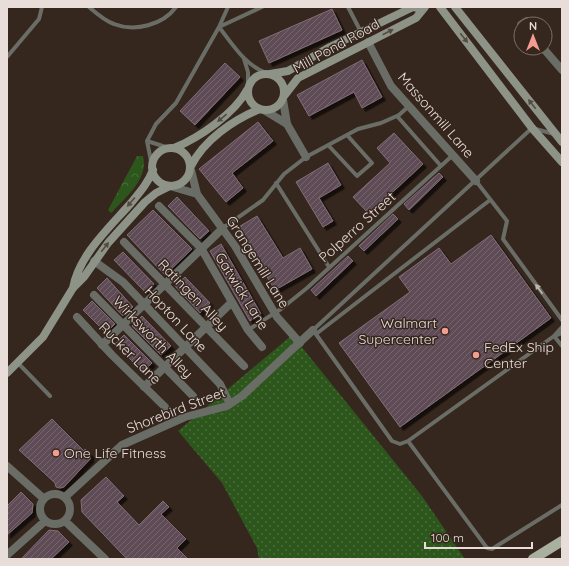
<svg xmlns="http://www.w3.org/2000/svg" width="569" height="566" font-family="Quicksand,sans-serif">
	<defs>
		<pattern id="grass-dots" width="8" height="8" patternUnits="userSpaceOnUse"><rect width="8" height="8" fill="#2d561c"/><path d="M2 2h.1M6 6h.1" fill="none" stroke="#4b6e3c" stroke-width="1.8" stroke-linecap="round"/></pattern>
		<pattern id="park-crowns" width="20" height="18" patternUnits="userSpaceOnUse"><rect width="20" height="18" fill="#2d561c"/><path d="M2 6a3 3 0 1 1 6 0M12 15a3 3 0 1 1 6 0" fill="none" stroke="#4b6e3c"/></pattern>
		<pattern id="building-hatch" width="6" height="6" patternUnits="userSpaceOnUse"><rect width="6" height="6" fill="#5f4c55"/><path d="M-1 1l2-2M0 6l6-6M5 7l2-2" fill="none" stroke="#76656d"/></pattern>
		<filter id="shadow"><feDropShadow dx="3.5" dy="3.5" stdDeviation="0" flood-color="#0009"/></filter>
	</defs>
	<rect width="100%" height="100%" fill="#35261e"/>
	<path fill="url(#grass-dots)" d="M292,335L422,496L465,559H259L257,548L222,483L178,431Z"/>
	<path fill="url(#park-crowns)" d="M137,156H143C149,179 125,198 111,213L108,210Z"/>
	<path fill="url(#building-hatch)" stroke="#816d76" filter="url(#shadow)" d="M332,9L342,30L269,63L259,41Z
		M362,60L382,97L362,108L354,92L309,116L297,95Z
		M225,63L240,77L195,125L180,111Z
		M258,122L273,141L232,173L243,188L226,202L199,169Z
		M394,133L423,164L369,214L353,197L390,163L377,148Z
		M328,163L341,185L319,198L333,221L323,227L296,182Z
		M439,173L443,177L409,210L404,204Z
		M177,197L209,231L200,239L168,206Z
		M153,210L192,249L165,275L127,235Z
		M393,214L398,219L364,251L359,246Z
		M257,216L283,258L300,248L312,269L275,290L237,228Z
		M491,235L551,318L400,427L339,343L410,292L399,277L439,248L451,264Z
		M221,244L261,314L250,321L210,251Z
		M123,252L154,284L146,293L114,260Z
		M348,256L353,261L316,296L311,290Z
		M185,277L210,303L200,313L175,286Z
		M107,278L133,307L123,316L97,288Z
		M92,301L115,324L106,333L83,310Z
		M142,316L171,346L161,355L132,326Z
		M124,335L152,363L143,372L115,344Z
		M52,419L84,451L85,449L91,455L89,457L91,458L64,487L60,488L56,487L55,483L19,450Z
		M106,477L124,496L117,502L139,525L163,501L169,507L161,514L186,539L177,548L188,559H127L82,512L81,500Z
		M21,492L33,504L32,513L7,535V506Z
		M49,530L58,531L69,542L51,559H21Z"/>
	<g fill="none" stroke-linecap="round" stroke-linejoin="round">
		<path stroke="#696d65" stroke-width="4" d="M89,7C97,14 105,21 114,24C135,32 163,25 176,7
			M262,7L219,27C233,45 245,65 266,73
			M348,7L361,32
			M7,57L39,19L42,7
			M244,59L248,72V88
			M397,116L441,166
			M147,141L169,148
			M328,145L357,176L372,163L347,135
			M152,166L147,141L156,124L176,103L219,27L228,7
			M476,181L507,221L503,239L562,320
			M276,183L329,267
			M223,228L263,200L284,174L306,157L358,129L381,123L399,115L409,106
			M248,330L281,309L307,288L453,155
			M316,334L490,200
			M554,336L562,327
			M555,336L562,333
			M562,346L554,336L408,441L487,548L492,549L562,505
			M18,363L50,396
			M408,441L400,444L392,441L313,330L532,128L554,134"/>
		<path stroke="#696d65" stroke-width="8" d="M522,24L527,21L534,24
			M521,25V33
			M368,42L391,86L476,181
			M543,48L562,70
			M283,100L287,124L306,157
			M264,110L287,124
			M191,170L197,194L235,246L277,317L300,343
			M170,186L197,194
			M159,206L201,248L248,330L262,347
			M124,242L244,366
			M94,261L123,282L144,304L220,384L230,404
			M94,295L193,396
			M77,317L112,355L165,407
			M102,345L223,228
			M144,387L232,302
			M7,466L43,498
			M40 509a15 15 0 1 1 30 0a15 15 0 1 1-30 0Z
			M65,497L122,445L185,417L227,406L242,396L313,330
			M65,521L105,559
			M7,555L45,521"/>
		<path stroke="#8d9387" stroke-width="8" d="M440,7L532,128L562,162
			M455,7L562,142
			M248 92a18 18 0 1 1 36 0a18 18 0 1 1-36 0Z
			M270,74L288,71L330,47L413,7L422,9
			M284,96L298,78L416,18L425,7
			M152 167a19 19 0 1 1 38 0a19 19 0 1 1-38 0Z
			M174,148C199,138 235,113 247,90
			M191,166C204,140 233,120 260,109
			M73,288C79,255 109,228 131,203C140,192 148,183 153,170
			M7,373L43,337L73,288L84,277L108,243L145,202L156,193L170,186"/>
		<path stroke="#a9b0a0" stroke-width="10" d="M533,559L562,541"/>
	</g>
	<defs><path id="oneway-solid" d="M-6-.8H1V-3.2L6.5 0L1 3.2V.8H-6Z"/></defs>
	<g fill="#544c43">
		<use href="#oneway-solid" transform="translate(388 32) rotate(-27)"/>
		<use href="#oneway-solid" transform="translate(464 38) rotate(52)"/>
		<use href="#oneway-solid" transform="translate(532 104) rotate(-128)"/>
		<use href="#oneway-solid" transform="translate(222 118) rotate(141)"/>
		<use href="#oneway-solid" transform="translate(131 202) rotate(130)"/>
		<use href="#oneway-solid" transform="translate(105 247) rotate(-51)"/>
	</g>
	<use fill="#bcb6b0" href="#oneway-solid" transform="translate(539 289) rotate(-126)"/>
	<g fill="#f59c91" stroke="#35261e" stroke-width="1.5">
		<circle cx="445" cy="331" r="4"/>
		<circle cx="476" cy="355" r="4"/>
		<circle cx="56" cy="453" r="4"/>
	</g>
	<g text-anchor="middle" stroke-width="3" stroke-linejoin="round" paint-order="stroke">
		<g font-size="14" fill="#e8ddd8" stroke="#35261e">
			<text transform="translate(336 46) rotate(-29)" y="5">Mill Pond Road</text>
			<text transform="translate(436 115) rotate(49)" y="5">Massonmill Lane</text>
			<text transform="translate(357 227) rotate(-42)" y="5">Polperro Street</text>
			<text transform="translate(258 262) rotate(58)" y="5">Grangemill Lane</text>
			<text transform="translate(242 291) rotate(58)" y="5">Gatwick Lane</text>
			<text transform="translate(193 295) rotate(46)" y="5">Ratingen Alley</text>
			<text transform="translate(176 319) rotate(47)" y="5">Hopton Lane</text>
			<text transform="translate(153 337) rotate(46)" y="5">Wirksworth Alley</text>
			<text transform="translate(130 353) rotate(45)" y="5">Rucker Lane</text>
			<text transform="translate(176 410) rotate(-21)" y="5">Shorebird Street</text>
		</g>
		<g font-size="14" fill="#e8ddd8" stroke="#35261e" text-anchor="start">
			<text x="437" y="328" text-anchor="end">Walmart<tspan x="437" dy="16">Supercenter</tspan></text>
			<text x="484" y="352">FedEx Ship<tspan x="484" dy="16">Center</tspan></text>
			<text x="64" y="458">One Life Fitness</text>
		</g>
	</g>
	<rect width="569" height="566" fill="none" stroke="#e8ddd8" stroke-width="16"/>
	<g transform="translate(533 36)"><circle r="19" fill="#35261e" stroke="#7d6f68"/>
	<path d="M0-3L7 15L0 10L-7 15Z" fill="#f59c91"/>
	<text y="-6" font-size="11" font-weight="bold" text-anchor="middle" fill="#e8ddd8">N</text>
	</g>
	<path d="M425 542v6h107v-6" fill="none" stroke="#e8ddd8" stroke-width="2"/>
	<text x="431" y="542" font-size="12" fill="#e8ddd8" stroke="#35261e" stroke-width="3" paint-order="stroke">100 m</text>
</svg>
